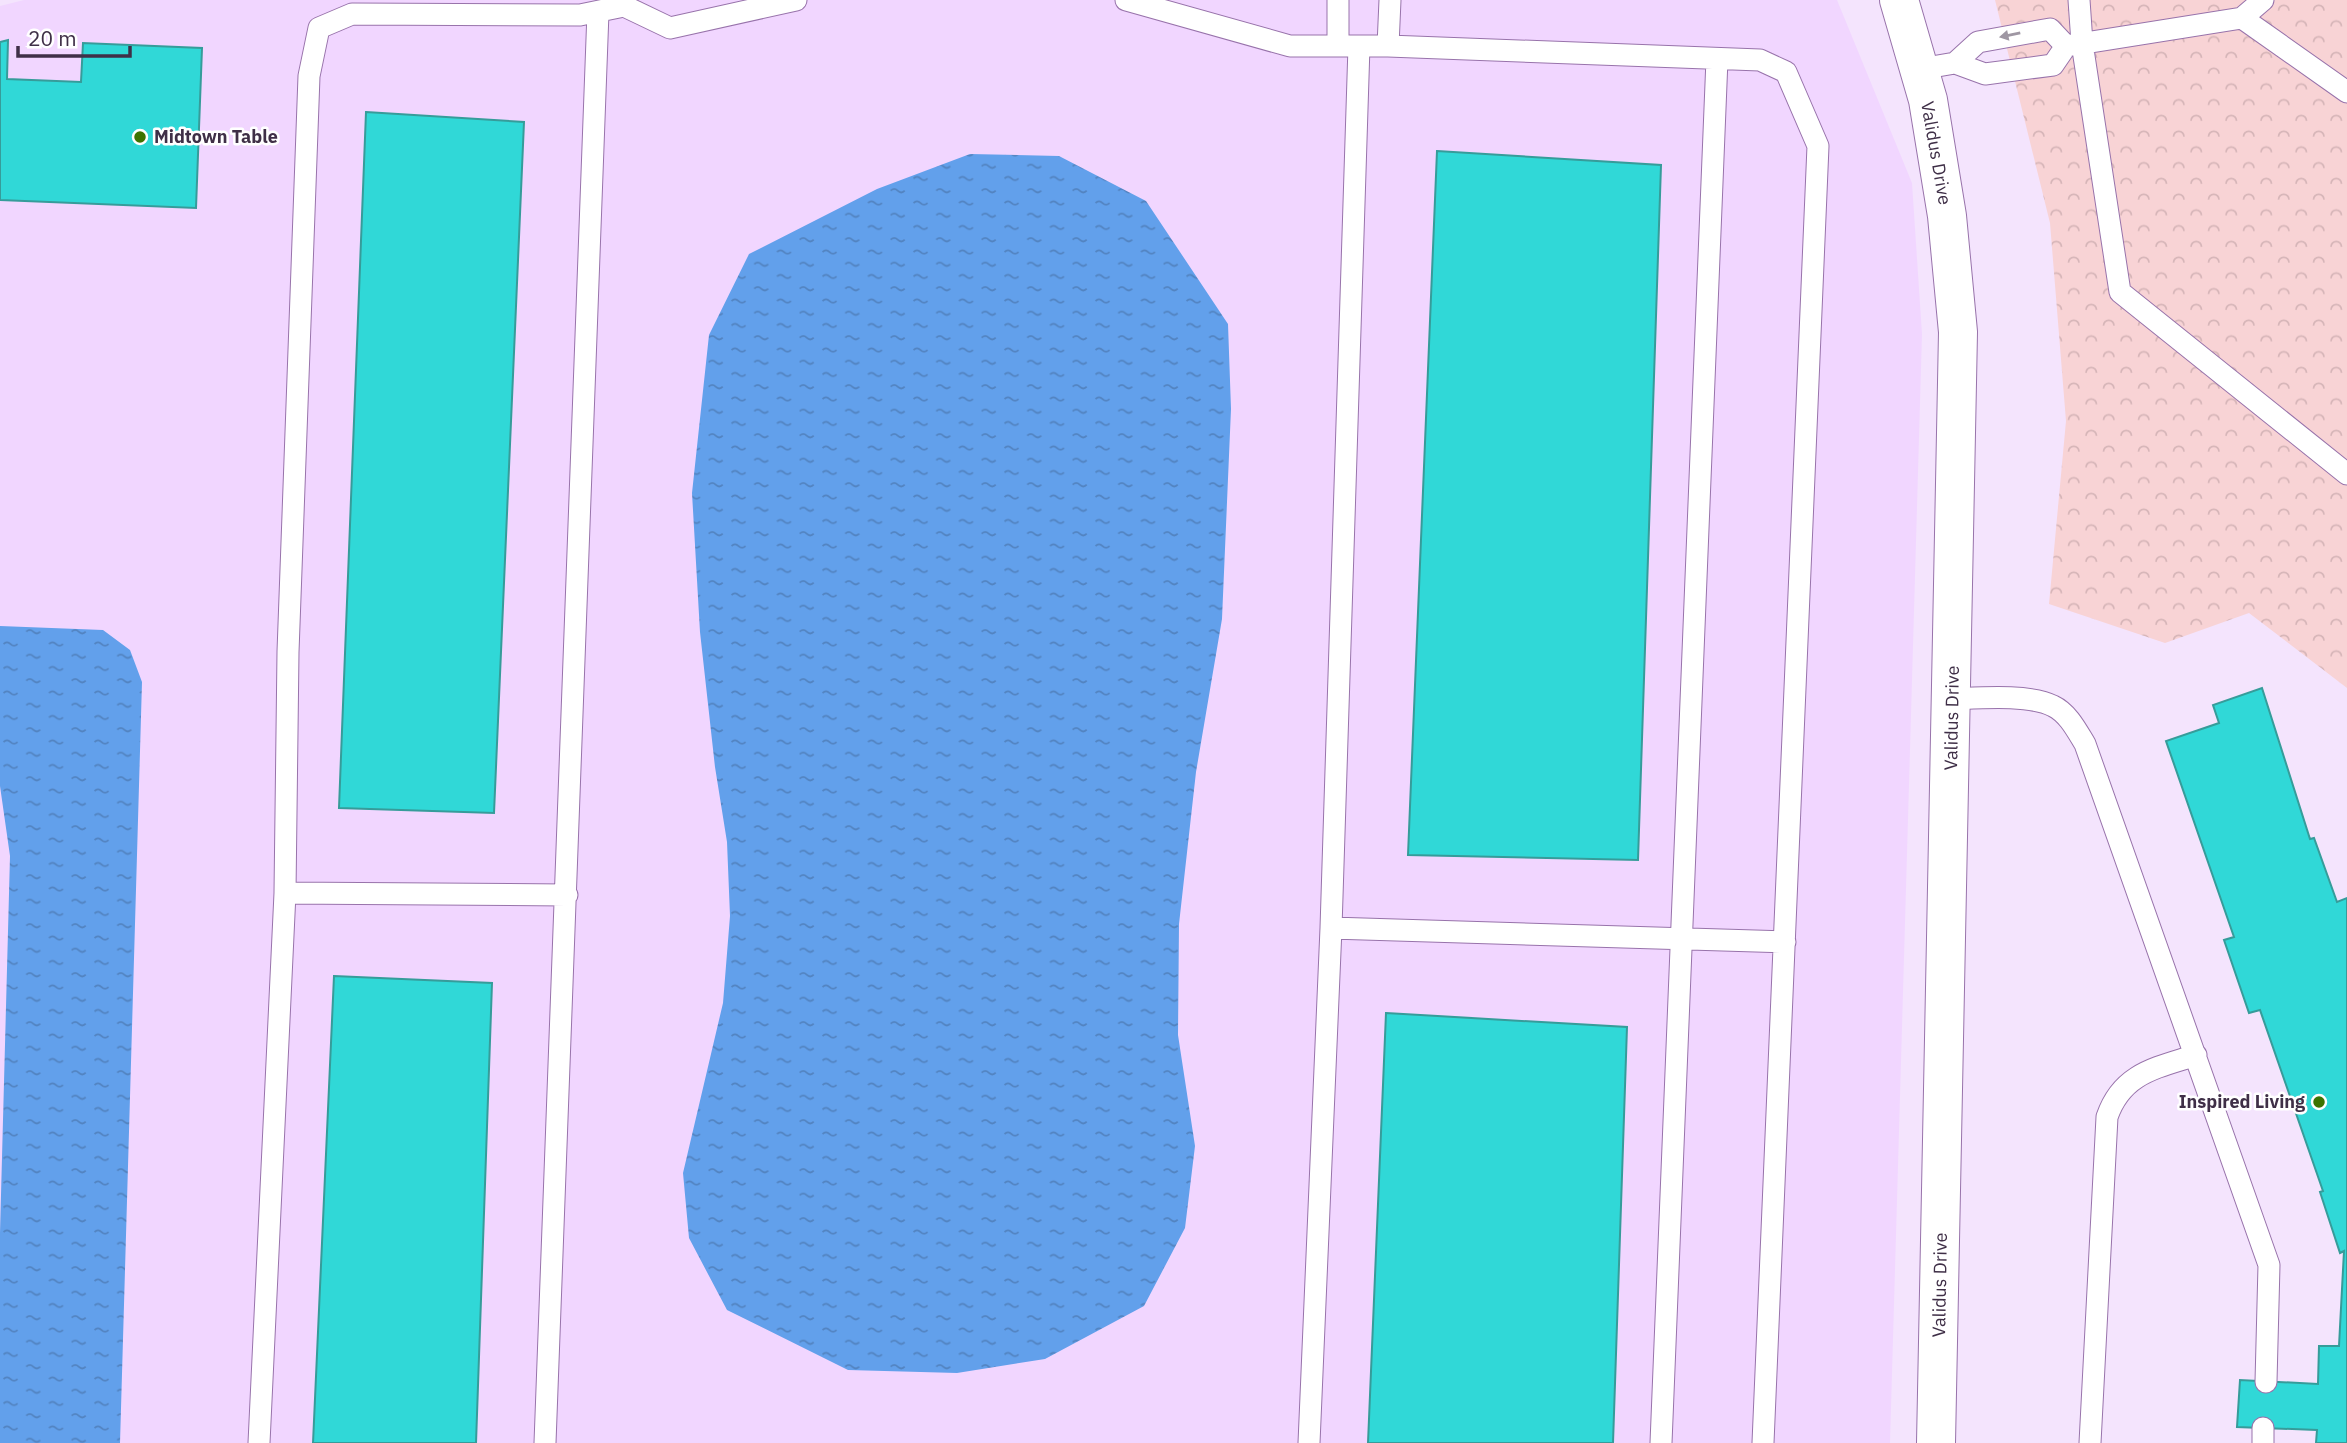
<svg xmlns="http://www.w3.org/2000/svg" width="2347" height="1443" font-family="'IBM Plex Sans',sans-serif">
	<defs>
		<pattern id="forest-crowns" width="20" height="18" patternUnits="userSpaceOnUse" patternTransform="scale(1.75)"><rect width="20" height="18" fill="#f8d3d5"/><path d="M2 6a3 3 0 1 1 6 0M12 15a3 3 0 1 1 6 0" fill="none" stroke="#d6b5b8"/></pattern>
		<pattern id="water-ripples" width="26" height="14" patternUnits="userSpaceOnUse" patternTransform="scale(1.75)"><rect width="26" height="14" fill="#62a0eb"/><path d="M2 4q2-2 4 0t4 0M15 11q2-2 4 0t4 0" fill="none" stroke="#5283c0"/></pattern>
	</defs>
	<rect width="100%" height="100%" fill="#f4e4fd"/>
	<path fill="#f1d6ff" d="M24,0H1837L1912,183L1922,334L1890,1443H0V6Z"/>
	<path fill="url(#forest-crowns)" d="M1995,0H2347V688L2249,613L2165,643L2049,604L2066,421L2050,223Z"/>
	<path fill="url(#water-ripples)" d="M970,154L1059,156L1146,201L1228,324L1231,409L1222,619L1196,772L1179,924L1178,1035L1195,1146L1185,1228L1144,1306L1045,1359L957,1373L848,1370L727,1310L689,1238L683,1173L723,1003L730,916L727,842L715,767L700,632L692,493L709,335L749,254L877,189Z
		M0,626L103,630L130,650L142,682L120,1443H0V1233L10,856L0,786Z"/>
	<path fill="#30d8d7" stroke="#369c9a" stroke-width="2" d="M8,40L7,79L81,82L83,43L202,48L196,208L0,200V42Z
		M366,112L524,122L494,813L339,808Z
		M1437,151L1661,165L1638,860L1408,855Z
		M2262,688L2310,839L2314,838L2337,902L2347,898V1443H2316L2317,1430L2237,1427L2240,1380L2318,1384L2319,1346H2339L2344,1251L2340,1253L2320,1192L2323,1191L2260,1010L2249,1013L2224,940L2234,937L2166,741L2219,723L2213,705Z
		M334,976L492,983L476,1443H313Z
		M1386,1013L1627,1027L1613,1443H1368Z"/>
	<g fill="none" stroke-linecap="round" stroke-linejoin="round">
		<defs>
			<path id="service" d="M1126,0L1290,46H1388L1760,60L1786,72L1818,146L1763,1443
				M2079,0L2082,43L2120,292L2347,474
				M2242,18L2263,0
				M1338,46V0
				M1359,46L1331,928L1785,942
				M1388,46L1390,0
				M1955,63L1978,42L2050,29L2066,46
				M1920,69L1955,63L1985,74L2053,65L2066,46L2242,18L2347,92
				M1953,699C1980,698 2029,694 2053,706C2068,713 2077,731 2085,744L2269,1265L2266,1382
				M285,893L567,895
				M259,1443L285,893L288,652L309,76L319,28L352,14L580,15L624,6L670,28L796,0
				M545,1443L598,12
				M1309,1443L1331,928
				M1661,1443L1717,59
				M2090,1443L2107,1117C2122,1073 2156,1068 2196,1055
				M2263,1443V1428"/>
			<path id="minor" d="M1899,0L1928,100L1947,216L1958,332L1936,1443"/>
		</defs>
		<use href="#service" stroke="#9873ab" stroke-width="23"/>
		<use href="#minor" stroke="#9873ab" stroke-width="40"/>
		<use href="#service" stroke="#fff" stroke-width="21"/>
		<use href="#minor" stroke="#fff" stroke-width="38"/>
	</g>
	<defs><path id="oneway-solid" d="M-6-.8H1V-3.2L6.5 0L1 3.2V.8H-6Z" transform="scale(1.75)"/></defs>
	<use fill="#9f97a3" href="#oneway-solid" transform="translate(2010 35) rotate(168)"/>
	<g fill="#3c7300" stroke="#fff" stroke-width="2.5">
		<circle cx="140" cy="137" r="7"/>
		<circle cx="2319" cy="1102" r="7"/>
	</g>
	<g text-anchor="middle" stroke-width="5" stroke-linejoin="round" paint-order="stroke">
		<g font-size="18" font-weight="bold" fill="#3f2f47" stroke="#fff" text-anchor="start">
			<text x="154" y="143">Midtown Table</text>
			<text x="2305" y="1108" text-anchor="end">Inspired Living</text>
		</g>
		<g font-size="18" fill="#3f2f47" stroke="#fff">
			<text transform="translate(1936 153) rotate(80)" y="6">Validus Drive</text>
			<text transform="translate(1952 718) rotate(-89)" y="6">Validus Drive</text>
			<text transform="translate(1940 1285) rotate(-89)" y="6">Validus Drive</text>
		</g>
	</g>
	<path d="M18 46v10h112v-10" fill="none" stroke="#3f2f47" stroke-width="3.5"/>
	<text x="28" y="46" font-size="21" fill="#3f2f47" stroke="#ffffff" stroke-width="5" paint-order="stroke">20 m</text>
</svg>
